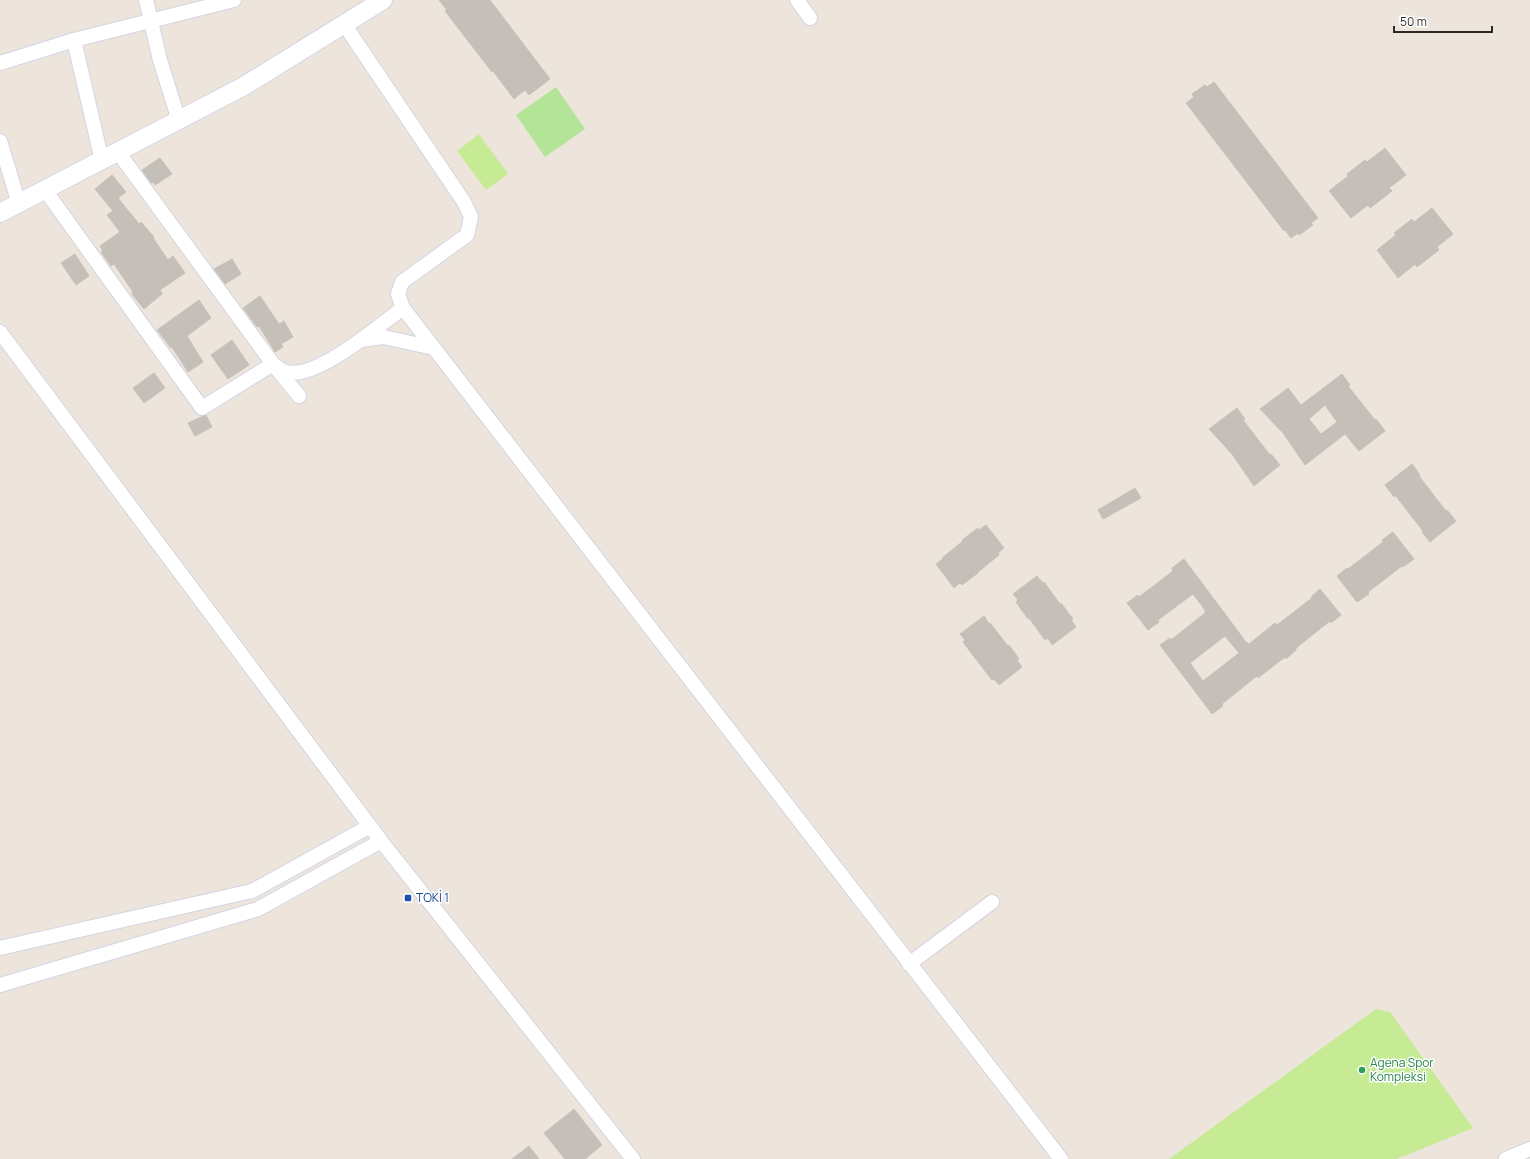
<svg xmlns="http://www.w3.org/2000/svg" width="1530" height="1159" font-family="Manrope,sans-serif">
	<rect width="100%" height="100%" fill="#ede5dc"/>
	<path fill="#b3e498" d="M556,87L585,129L545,157L516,115Z"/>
	<path fill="#c7eb94" d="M479,134L508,174L486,190L457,151Z
		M1376,1009L1390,1012L1473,1128L1397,1159H1169Z"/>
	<path fill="#c5bfb9" stroke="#c8c1b6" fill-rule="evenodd" d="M439,0H490L550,79L529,95L525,90L514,99L493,71L492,72L445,11L447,10Z
		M1214,82L1318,218L1311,223L1313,225L1299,235L1298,233L1291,238L1285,230L1284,231L1186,103L1194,97L1192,94L1205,85L1207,87Z
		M1385,148L1406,175L1389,188L1392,191L1370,208L1368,205L1351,218L1329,191L1348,176L1347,174L1365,160L1367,162Z
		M160,158L172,174L155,185L153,182L151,183L142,170Z
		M112,175L126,192L118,198L139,224L141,222L154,237L153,238L168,260L173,256L185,273L160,290L162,294L144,309L132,294L133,292L114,264L111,266L101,252L103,251L100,246L120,232L107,215L113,211L95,189Z
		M1432,208L1453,234L1437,247L1439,250L1417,267L1415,264L1398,278L1377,250L1396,235L1394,233L1412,219L1414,222Z
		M75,254L89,276L76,285L61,263Z
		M232,259L241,274L225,284L214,269Z
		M260,296L279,324L284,321L293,337L281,344L283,347L275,352L259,326L257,327L243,308Z
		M199,300L211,318L187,336L203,362L188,372L172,347L171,348L157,330Z
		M232,340L249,365L228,379L211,355Z
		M154,373L165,388L144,403L133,388Z
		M1342,374L1350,385L1348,386L1375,420L1376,419L1385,431L1359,451L1345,434L1305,465L1283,433L1260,409L1288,388L1301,405ZM1325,405L1337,422L1321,434L1309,419Z
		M1237,408L1245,419L1243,420L1270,455L1271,454L1280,465L1254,486L1232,454L1209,429Z
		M206,415L212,427L195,436L188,423Z
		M1412,464L1420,475L1419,476L1446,511L1447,510L1456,521L1430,542L1422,532L1423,531L1395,495L1394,497L1385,485Z
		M1135,488L1141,498L1103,519L1098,510Z
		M986,525L1004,548L998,553L999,555L978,572V573L962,585L960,583L954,588L936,564L943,559L942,558L963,541L962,540L978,528L979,530Z
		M1393,532L1414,559L1403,567L1402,566L1368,592L1369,594L1357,602L1337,576L1347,568L1348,569L1383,542L1382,540Z
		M1184,559L1246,642L1249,644L1275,623L1277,625L1312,598L1311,597L1320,589L1341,615L1331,623L1330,621L1296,648V650L1286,659L1285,657L1258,678L1257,676L1222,704L1223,706L1212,714L1160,645L1170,638L1171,640L1205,613V610L1193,594L1158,620L1159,622L1148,630L1127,603L1138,595L1139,597L1160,581L1173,571L1172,568ZM1225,636L1239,653L1203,681L1190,663Z
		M1037,576L1043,583L1044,582L1060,604L1061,603L1073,619L1071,620L1076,627L1052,645L1048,638L1045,640L1029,618L1028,619L1016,602L1018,600L1013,594Z
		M984,616L989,624L990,623L1008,646L1009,645L1019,659L1017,660L1022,667L999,685L994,679L992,680L975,658L963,642L965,640L960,634Z
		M574,1109L602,1145L585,1159H565L544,1133Z
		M529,1146L539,1159H512Z"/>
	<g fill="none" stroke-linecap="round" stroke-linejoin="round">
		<defs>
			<path id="minor" d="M146,0L160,60L179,121
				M797,0L810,18
				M344,24L464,202L471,217L467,235L402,282L398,294L403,308L1061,1159
				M74,40L102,161
				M0,63L74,40L234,0
				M0,141L19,204
				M118,152L273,364L299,396
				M45,190L202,408L273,364C277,367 282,371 286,372C317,380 378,326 403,308
				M0,332L381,841L633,1159
				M361,340L383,337L434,348
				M0,948L252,891L370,826
				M909,964L992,902
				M0,985L258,909L381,841
				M1506,1159L1530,1149"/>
			<path id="tertiary" d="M0,213L244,86L383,0"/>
		</defs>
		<use href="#minor" stroke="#d2d5e3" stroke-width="16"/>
		<use href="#tertiary" stroke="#d2d5e3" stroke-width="20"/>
		<use href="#minor" stroke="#fff" stroke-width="14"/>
		<use href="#tertiary" stroke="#fff" stroke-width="18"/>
	</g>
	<rect fill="#1a4fb4" stroke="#fff" stroke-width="1.5" x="404" y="894" width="8" height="8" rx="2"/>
	<circle fill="#2e9e5b" stroke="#fff" stroke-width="1.5" cx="1362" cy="1070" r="4"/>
	<g text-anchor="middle" stroke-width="3" stroke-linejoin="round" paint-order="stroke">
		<g font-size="12" fill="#164399" stroke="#fff" text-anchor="start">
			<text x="416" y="902">TOKİ 1</text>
		</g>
		<g font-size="12" fill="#27864d" stroke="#fff" text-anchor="start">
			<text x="1370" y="1067">Agena Spor<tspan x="1370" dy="14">Kompleksi</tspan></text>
		</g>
	</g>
	<path d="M1394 26v6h98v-6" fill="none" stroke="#2a2a2a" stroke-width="2"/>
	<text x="1400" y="26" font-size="12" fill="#2a2a2a" stroke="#ffffff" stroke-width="3" paint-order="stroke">50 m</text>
</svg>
